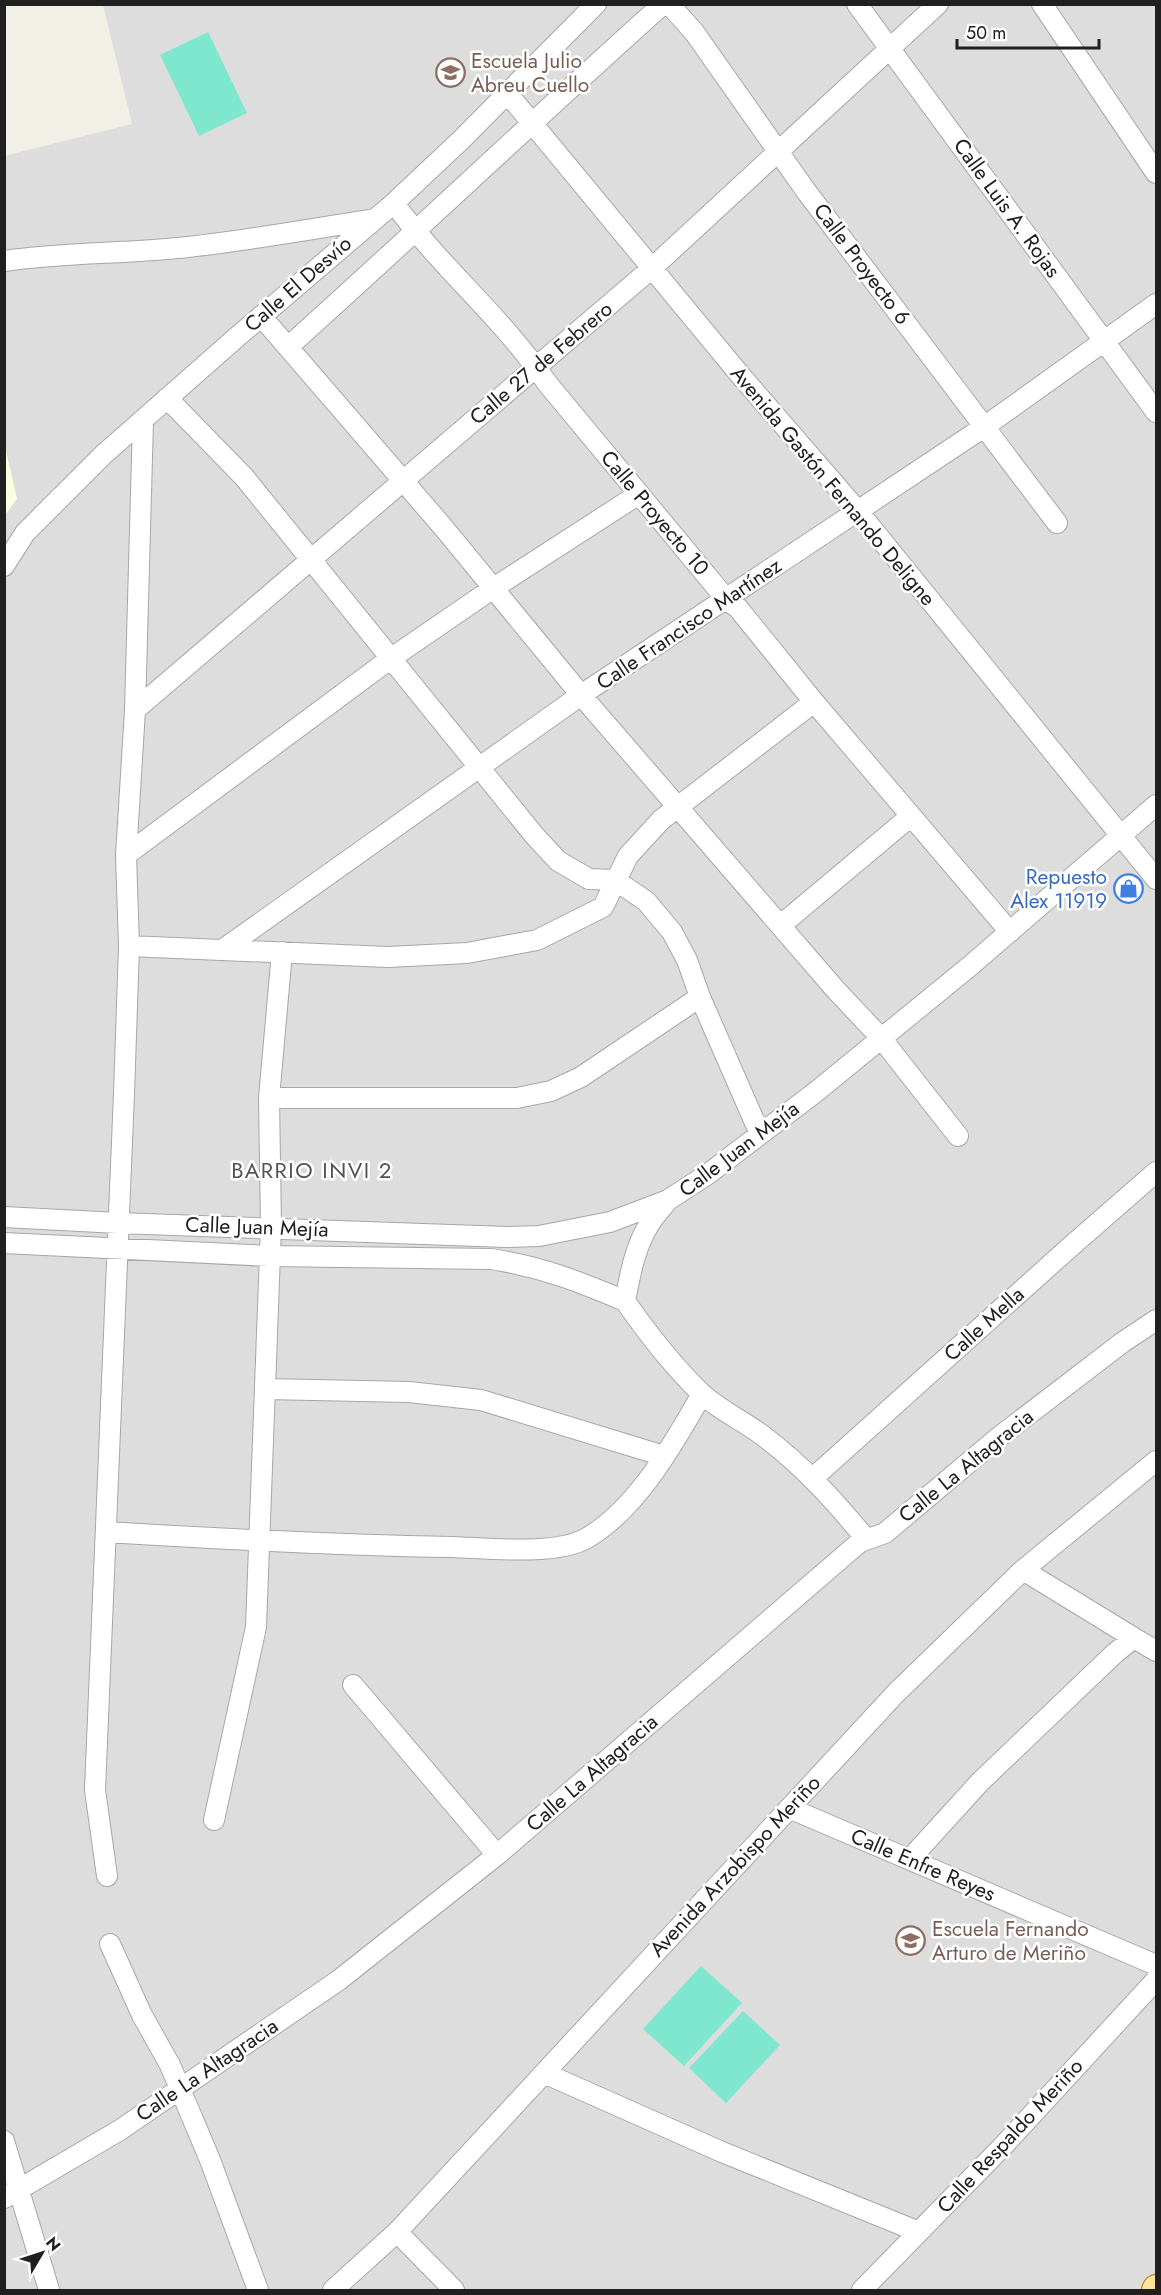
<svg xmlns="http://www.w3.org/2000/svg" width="1161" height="2295" font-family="Jost,sans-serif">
	<rect width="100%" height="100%" fill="#f2f0e6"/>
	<path fill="#dedddd" d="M103,5H1156V2290H5L4,156L132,124Z"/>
	<path fill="#fbffe2" d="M4,442L17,499L5,515H4Z"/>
	<path fill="#7ee7ce" d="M208,32L247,113L199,136L160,55Z
		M701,1966L742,2003L684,2066L643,2029Z
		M743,2011L780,2045L726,2103L689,2068Z"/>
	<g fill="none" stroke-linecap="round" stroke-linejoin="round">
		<defs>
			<path id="minor" d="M669,4L694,32L806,191L1057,523
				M857,4L1156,412
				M1042,4L1156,173
				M508,94L741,376L857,510L1156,879
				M394,203C440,267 502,317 547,383L727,600L738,608L814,702L1010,932
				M4,261C65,252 127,254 188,247C250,240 312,229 374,219
				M261,316L443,527L581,695L835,989L881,1038L958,1136
				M288,347C414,234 537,117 663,4
				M167,398L244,477L534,835L558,861L589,879L615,880L646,901L672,932L687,960L700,997L760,1134
				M4,566L25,533L103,455L237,337L394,203L461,140L596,4
				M135,710L651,269L938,4
				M126,855L390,659L492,589L639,494
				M781,925L911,816
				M129,946L388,957L467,953L537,940L603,907L628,856L661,820L814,702
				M225,948L581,695L984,427L1156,304
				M269,1098H517L551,1091L581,1077L700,997
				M4,1217L118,1223L507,1237L539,1236L610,1222L668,1200L708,1174L817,1091L970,966L1156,805
				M4,1243L269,1256L491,1259C542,1267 578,1281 625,1301
				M625,1301C648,1334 672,1365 701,1393C719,1410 742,1420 762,1435C802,1465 834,1500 866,1539
				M625,1301C630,1275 635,1246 650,1223C655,1215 662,1208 668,1200
				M266,1389L409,1392L481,1400L664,1456
				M813,1478L1069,1248L1156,1172
				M106,1532C221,1539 336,1545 452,1547C488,1548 556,1556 587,1538C638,1508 673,1444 702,1394
				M1023,1570L1134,1638
				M353,1685L497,1855
				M789,1808L1156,1965
				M214,1820L256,1627L271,1227L269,1098L282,952
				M910,1859L980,1782L1115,1653L1134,1638L1156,1651
				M107,1876L95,1790L124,1094L129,946L126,855L135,710L143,421
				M110,1944L142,2015L170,2065L210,2160L258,2290
				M544,2073L722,2152L919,2232
				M4,2141L49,2290
				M4,2198L120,2130L339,1980L497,1855L860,1542L885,1533L999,1437L1123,1342L1156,1320
				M397,2232L454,2290
				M333,2290L397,2232L896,1693L1023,1570L1156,1461
				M862,2290L1004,2145L1156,1980"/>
			<path id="major" d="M1155,2290L1156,2288"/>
		</defs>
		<use href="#minor" stroke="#a7a7a7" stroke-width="22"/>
		<use href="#major" stroke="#9d8100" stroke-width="28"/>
		<use href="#minor" stroke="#fff" stroke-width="20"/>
		<use href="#major" stroke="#ffe49e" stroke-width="26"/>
	</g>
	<defs>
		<symbol id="school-ring" viewBox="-11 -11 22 22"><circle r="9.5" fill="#fff" stroke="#8d6e63" stroke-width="1.5"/><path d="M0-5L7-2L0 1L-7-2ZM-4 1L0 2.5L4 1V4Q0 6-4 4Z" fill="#8d6e63"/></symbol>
		<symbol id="shop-ring" viewBox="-11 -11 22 22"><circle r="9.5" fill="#fff" stroke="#3f7fe0" stroke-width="1.5"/><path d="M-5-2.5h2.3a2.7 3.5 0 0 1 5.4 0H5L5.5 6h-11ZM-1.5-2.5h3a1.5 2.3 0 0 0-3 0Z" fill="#3f7fe0"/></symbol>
	</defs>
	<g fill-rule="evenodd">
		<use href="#school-ring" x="434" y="56" width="33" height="33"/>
		<use href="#shop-ring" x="1112" y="872" width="33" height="33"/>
		<use href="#school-ring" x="894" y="1924" width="33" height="33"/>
	</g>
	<g text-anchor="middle" stroke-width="5" stroke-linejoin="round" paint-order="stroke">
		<g font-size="21" fill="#785e54" stroke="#fff" text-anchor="start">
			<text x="471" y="68">Escuela Julio<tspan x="471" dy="24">Abreu Cuello</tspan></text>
			<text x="932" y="1936">Escuela Fernando<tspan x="932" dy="24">Arturo de Meriño</tspan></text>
		</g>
		<g font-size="21" fill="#202020" stroke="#fff">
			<text transform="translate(1007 208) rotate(54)" y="7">Calle Luis A. Rojas</text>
			<text transform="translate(862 264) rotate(53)" y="7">Calle Proyecto 6</text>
			<text transform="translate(298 284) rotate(-41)" y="7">Calle El Desvío</text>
			<text transform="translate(541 363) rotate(-40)" y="7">Calle 27 de Febrero</text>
			<text transform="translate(833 486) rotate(50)" y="7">Avenida Gastón Fernando Deligne</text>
			<text transform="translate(655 513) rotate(50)" y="7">Calle Proyecto 10</text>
			<text transform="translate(689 624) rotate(-34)" y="7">Calle Francisco Martínez</text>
			<text transform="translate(739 1149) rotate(-37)" y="7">Calle Juan Mejía</text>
			<text transform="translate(257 1227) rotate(2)" y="7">Calle Juan Mejía</text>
			<text transform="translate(984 1324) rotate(-42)" y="7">Calle Mella</text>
			<text transform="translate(966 1466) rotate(-39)" y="7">Calle La Altagracia</text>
			<text transform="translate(592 1773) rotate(-41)" y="7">Calle La Altagracia</text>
			<text transform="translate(923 1865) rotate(23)" y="7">Calle Enfre Reyes</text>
			<text transform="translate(735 1866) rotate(-47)" y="7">Avenida Arzobispo Meriño</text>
			<text transform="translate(207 2070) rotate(-34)" y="7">Calle La Altagracia</text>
			<text transform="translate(1010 2136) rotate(-47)" y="7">Calle Respaldo Meriño</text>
		</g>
		<g font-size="21" fill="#366cbe" stroke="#fff" text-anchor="end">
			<text x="1107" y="884">Repuesto<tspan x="1107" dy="24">Alex 11919</tspan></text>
		</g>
		<g font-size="22" letter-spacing="1.5" fill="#535353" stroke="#fff">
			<text x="312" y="1178">BARRIO INVI 2</text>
		</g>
	</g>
	<rect width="1161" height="2295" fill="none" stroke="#202020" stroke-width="12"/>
	<g transform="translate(42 2253) rotate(51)" stroke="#ffffff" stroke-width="4.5" paint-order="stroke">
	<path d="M0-4.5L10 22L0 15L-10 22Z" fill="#202020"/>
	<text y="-9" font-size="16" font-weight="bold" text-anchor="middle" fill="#202020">N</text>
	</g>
	<path d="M957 39v9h142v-9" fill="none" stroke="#202020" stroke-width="3"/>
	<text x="966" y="39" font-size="18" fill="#202020" stroke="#ffffff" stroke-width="4.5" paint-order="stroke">50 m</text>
</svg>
